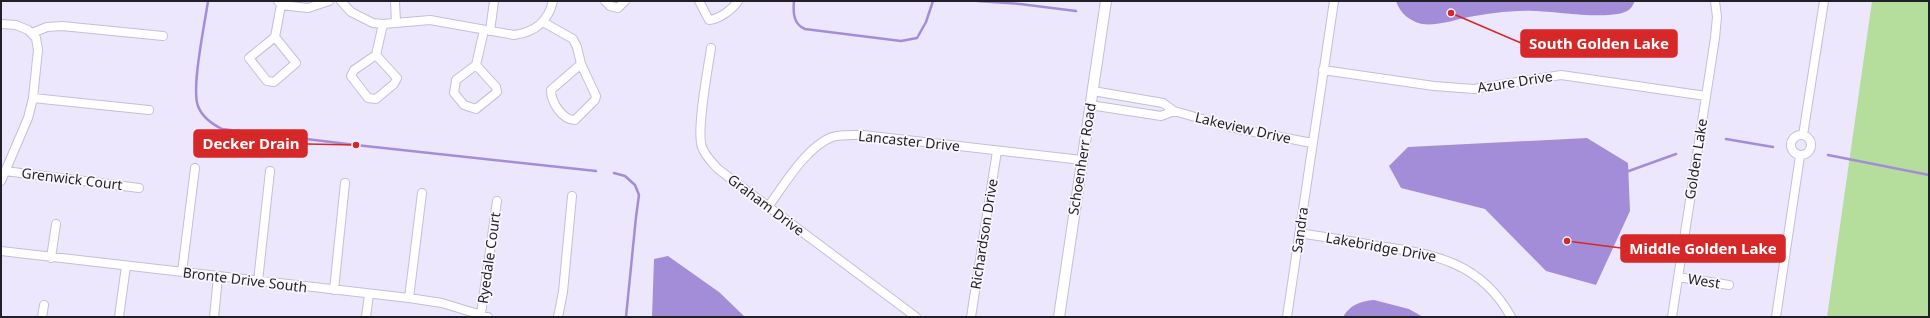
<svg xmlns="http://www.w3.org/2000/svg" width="1930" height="318" font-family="'Noto Sans',sans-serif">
	<rect width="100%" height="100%" fill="#ede7fe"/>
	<path fill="#b5de9c" d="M1872,1H1929V317H1827Z"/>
	<path fill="#a48dd8" d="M1396,1H1635C1634,3 1632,7 1630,9C1615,22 1555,11 1534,11C1511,10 1487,14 1464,18C1451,21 1435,26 1422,24C1409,21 1400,13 1396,1Z
		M1587,138L1628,163L1630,211L1596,285L1546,271L1485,209L1401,188L1389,166L1408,147Z
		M668,256L719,292L745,317H652L654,259Z
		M1374,300L1409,309L1423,317H1343C1350,305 1360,301 1374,300Z"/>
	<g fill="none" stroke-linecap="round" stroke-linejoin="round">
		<path stroke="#a48dd8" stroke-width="2.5" d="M208,1C205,23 191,88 198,106C202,117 212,124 222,129L356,145L596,171
			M794,1C793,12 793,24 805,29L901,41L917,38L926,22L933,1
			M977,1L1020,4L1076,11
			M1726,139L1773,147
			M1828,155L1929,175
			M1626,172L1676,154
			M614,173L625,176L635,185L639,195L636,217L626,317"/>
		<defs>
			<path id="minor" d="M278,1L281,5L308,8L329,1
				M341,1L351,12L373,23L383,24L430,20L514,35C535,32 548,22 553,1
				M395,1L396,23
				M605,1L610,6L618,8L625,1
				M699,1L709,20C719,19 732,10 738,1
				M543,22L573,39L577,47L581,64L551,90C551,102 562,120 575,120L595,100L596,96L581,64
				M1,24L16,25L28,30L36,38L38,50L33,98L28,118L1,181
				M490,31L494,1
				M32,33L47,27L62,26L163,36
				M275,37L296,63L274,82L267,81L249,58L275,37L281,5
				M711,48C708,69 696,130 702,147C705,156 712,162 718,169L916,317
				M376,55L397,78L394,84L376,99L368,98L351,76L354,70L376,55L383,24
				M476,65L496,87L497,92L476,109L464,105L454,93L456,80L476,65L484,30
				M1323,70L1434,86L1474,89L1561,75L1706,96
				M33,98L149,110
				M1090,105L1161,116L1174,111L1163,103L1093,91
				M1174,111L1234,128L1312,143
				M1791 145a10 10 0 1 1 20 0a10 10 0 1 1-20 0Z
				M1803,135L1824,1
				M5,171L139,188
				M768,207C784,185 806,147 832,137C842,134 852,135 863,135L1082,160
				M1299,233C1325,237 1351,241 1378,246C1434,254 1481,262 1511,317
				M1,251L409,298L442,303L488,317
				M51,258L56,224
				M182,272L195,168
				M1678,277L1729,285
				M258,281L270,171
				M334,290L345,183
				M409,298L422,193
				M481,314L497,201
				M42,317L44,305
				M119,317L126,266
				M214,317L218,277
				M366,317L369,294
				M558,317L563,292L572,196
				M971,317L997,151
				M1287,317L1334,1
				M1672,317L1715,38L1717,17L1715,1
				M1776,317L1800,156"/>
			<path id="tertiary" d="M1059,317L1106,1"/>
		</defs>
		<use href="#minor" stroke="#c4bfd5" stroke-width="10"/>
		<use href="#tertiary" stroke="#c4bfd5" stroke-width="12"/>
		<use href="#minor" stroke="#fff" stroke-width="8"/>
		<use href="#tertiary" stroke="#fff" stroke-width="10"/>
	</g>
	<g text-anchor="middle" stroke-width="3.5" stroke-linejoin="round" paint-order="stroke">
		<g font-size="14" fill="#211f27" stroke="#f9f7fc">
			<text transform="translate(1515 82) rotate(-9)" y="5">Azure Drive</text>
			<text transform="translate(1243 128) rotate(13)" y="5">Lakeview Drive</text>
			<text transform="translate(909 141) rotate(6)" y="5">Lancaster Drive</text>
			<text transform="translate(1082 159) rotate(-81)" y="5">Schoenherr Road</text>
			<text transform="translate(1696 159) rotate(-81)" y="5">Golden Lake</text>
			<text transform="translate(72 179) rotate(7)" y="5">Grenwick Court</text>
			<text transform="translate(766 205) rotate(37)" y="5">Graham Drive</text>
			<text transform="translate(1300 230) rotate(-82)" y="5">Sandra</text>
			<text transform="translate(984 234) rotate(-81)" y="5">Richardson Drive</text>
			<text transform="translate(1381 247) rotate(10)" y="5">Lakebridge Drive</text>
			<text transform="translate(489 258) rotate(-82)" y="5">Ryedale Court</text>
			<text transform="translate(245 280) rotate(7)" y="5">Bronte Drive South</text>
			<text transform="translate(1704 281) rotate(9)" y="5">West</text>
		</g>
	</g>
	<path fill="none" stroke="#d62828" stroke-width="1.5" d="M1451 13L1521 43M356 145L307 144M1567 241L1621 248"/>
	<g fill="#d62828" stroke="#f9f7fc" stroke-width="1.5">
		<circle cx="1451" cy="13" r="4"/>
		<circle cx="356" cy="145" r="4"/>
		<circle cx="1567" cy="241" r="4"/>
	</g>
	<g fill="#d62828" stroke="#d62828" stroke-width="1.5">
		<rect x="1521" y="30" width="156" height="27" rx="4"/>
		<rect x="194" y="130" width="113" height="27" rx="4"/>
		<rect x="1621" y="235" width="164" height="27" rx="4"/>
	</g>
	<g font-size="15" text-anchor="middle" font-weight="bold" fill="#fff">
		<text x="1599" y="49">South Golden Lake</text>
		<text x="251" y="149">Decker Drain</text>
		<text x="1703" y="254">Middle Golden Lake</text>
	</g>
	<rect width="1930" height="318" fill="none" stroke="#211f27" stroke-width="4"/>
</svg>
